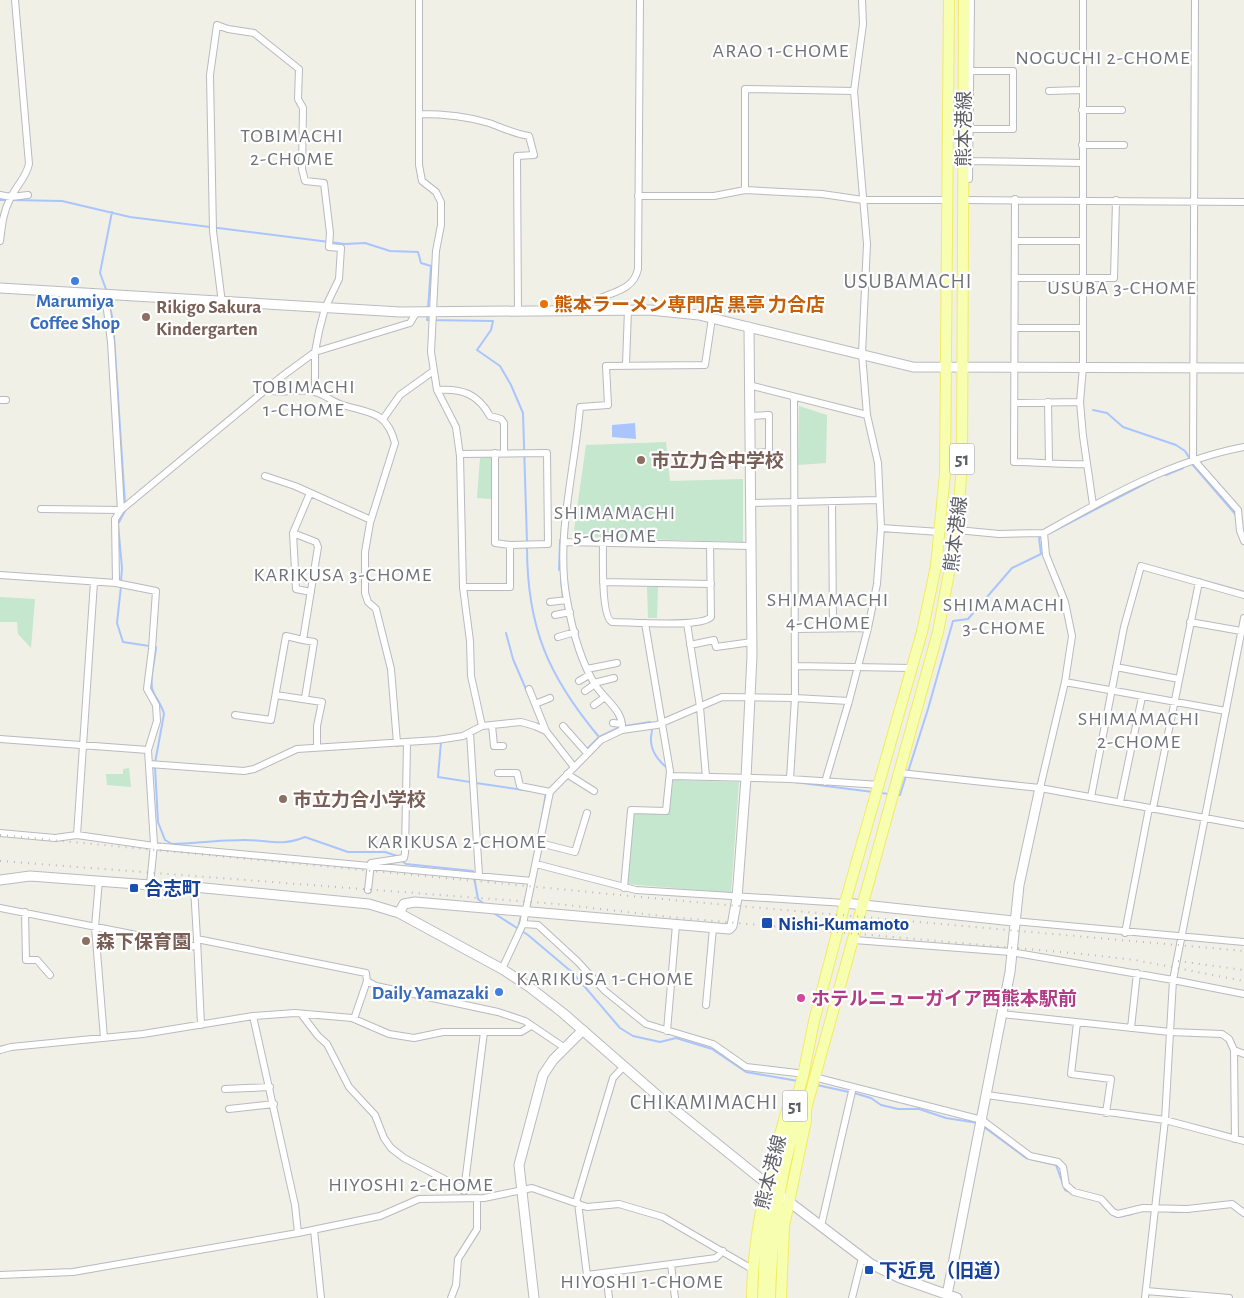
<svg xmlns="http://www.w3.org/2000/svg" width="1244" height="1298" font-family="'Alegreya Sans','Noto Sans JP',sans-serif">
	<rect width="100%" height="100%" fill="#f0f0e7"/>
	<path fill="#c4e7cd" d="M799,406L827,415L826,463L798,465Z
		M666,442L670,481L743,479V542L573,537L586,445Z
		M491,457V499L477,498L480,458Z
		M647,587H658L657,618H648Z
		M0,597L35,599L31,648L18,634L17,622H0Z
		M129,768L131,787L107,785L106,774H123V769Z
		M673,780L739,782L731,893L627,884L633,811L669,813Z"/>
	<path fill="#aac5fe" d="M635,423L636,439L612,437V425Z"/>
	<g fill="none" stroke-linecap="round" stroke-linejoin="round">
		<path stroke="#aac5fe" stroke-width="2" d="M0,200H6
			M11,200L62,201L130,217L345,244L365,243L390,251L418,252L421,263L431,266L428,309
			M107,292L100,273L112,212
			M109,304L113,320L125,504
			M428,314L427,320L493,321L491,330L477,350L500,366L511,385L523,413L527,542
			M1093,410L1107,413L1123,427L1176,445L1185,451L1190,459
			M1192,464L1236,515
			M1166,475L1183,468
			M1048,534L1154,479
			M527,547C527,627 548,676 599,737L620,727
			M559,570L560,540
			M121,581L122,568L118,524L126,509
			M561,581L563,598
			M121,586L117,623L123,642L156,647C155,661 150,675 152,688C154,697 162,704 164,714L155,763
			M506,633L513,659L528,694
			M625,726L650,722C653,729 652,730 651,737C650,751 658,760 667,768
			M441,742L438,777L470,782
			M588,748L599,737
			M155,767L158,822L165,840L172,844C196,843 221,840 245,840C270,840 280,847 305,837L348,852H385L397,856
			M908,772L928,709L953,621L968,619L1012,568L1041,554L1039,538L1043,536
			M794,782L873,792
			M476,783L531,791
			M881,793L889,794
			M897,794L900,795L906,776
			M540,828L546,793
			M402,861L406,864L473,871L478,899L484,904
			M492,912L528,935L573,973L620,1028L633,1036L660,1042L676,1038L712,1049L746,1072L798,1081
			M518,928L521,916
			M817,1085L849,1092
			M854,1093L871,1098L881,1105L898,1109H919L946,1118L978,1123
			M984,1127L1026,1158L1056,1165L1065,1190L1070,1192
			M1171,1212H1188
			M1111,1213L1117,1217L1132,1214"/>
		<defs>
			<path id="street" d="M419,0V165L422,181L436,192L441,202V225L436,251L431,352L437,390L456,427L460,456L463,587L470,641L471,676L482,726
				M1083,0V367L1080,402L1083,436L1093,505
				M1195,0L1193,459L1238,510L1240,531L1244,541
				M1037,58L1083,57
				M1049,91L1082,90
				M1082,110H1122
				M420,114C444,114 466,116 489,123C503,128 515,134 529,136L534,155L517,156L518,312
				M969,129H1013V71H970
				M1082,145H1124
				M969,161L1082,163
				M969,179L971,0
				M745,190V89L854,91
				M0,195L11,197L28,195
				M638,196H714L745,190L822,194L863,200H947
				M1015,199L1014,462C1039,462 1062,465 1086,464
				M963,200L1244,202
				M0,241C2,226 3,212 10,199C16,186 26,178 29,164L15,0
				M1015,241H1082
				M1015,278H1114L1116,200
				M105,294L111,342L121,510
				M222,303L213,231L210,75L217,25L228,29L254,33L299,69L298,99L303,108L302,169L305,181L324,183L330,233L329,247L341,248L339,279L325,308L319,331L315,352V391
				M582,310C598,291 632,297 638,269L640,0
				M1015,328H1082
				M626,365L628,309
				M749,385L867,415
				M265,390C282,395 300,387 315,392C324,394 331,401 340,404C368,414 386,409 395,443L370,523L365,552V593L368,602L376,609L391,669L397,743
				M437,390C462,388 478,394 490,416L501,419L504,423V453
				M0,400H6
				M1048,402L1049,462
				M1015,403L1080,402
				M750,416L769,415V452L750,453
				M383,419L400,395L432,372
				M460,454L547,453L548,544L510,545L495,543V453
				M265,476L295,486L371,520
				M310,493L293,533L296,589L311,592
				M832,501L833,628
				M751,503L879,500
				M41,509L121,510
				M881,528L940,532
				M957,530L999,534L1044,533
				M293,533L316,542L318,547L303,640L314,642L305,698
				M565,542L751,546
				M603,542C603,555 601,617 612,622C630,622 701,628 711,617L710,546
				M0,575L116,583L156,591L152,649L147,689L156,705L157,721L148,750L154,844L150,885L194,887L197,939
				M603,582L711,584
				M116,583L115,519L121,510L281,377L315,352L410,323L416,313
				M463,587H510V545
				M550,602L567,600
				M555,615L570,612
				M1190,622L1241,631
				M687,623L700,707L706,777
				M794,629L868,628
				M558,637L575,632
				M690,645L714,640L716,647L752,642
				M795,666L911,668
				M1116,667L1179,679
				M587,669L617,663
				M579,681L589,675
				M1065,682L1226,711
				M594,683L614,678
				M529,689L546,731
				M585,691L595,684
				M276,695L322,702L317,726V747
				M535,704L550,698
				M594,705L605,697
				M235,715L271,720L286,636L303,640
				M613,723L622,724
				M492,725L494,746H503
				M563,726L587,753
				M622,730C624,711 606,701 596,686C580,661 572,629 567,600C555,540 575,469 580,407L608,405L606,366L705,365L712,318
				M470,733L479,875
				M0,739L148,750
				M149,764L244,771L254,769L297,749L437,740L463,736L482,726L521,722L535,726L546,731L574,767
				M498,773H517L520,786L550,792
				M900,773L1040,788L1244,825
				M567,774L594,791
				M670,776L790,779L880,785
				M790,779L795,698L794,398
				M825,782L849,701L868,628L877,584L881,528L878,463L867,415L862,354L867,244L854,91L863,24L862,0
				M1040,788L1065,682L1072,636L1065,602L1046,555L1044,533C1108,497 1171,461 1244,447
				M1091,797L1124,627L1141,566L1244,595
				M1120,802L1142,697
				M1153,808L1199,582
				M0,833L55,838L77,835L154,846L532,881
				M77,835L94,582
				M540,843L575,852L587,813
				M536,864L636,890L845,903
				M99,880L95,927L104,1038
				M624,888L631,810L666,811L670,771L645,623
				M368,890L371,863L404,858L405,853L407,742
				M0,908L197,947
				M25,912L26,960H37L50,975
				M1013,921L1244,942
				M523,924L538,925L577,961L605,991L646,1024L713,1044L746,1067L797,1073
				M1125,933L1149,808
				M854,940L1011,952L1173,980L1244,994
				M502,969L523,924L550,792L601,740L622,730L657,725L722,697L795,698L849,701
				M706,1005L713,928
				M1001,1014L1170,1032L1222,1034L1229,1039L1234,1050L1235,1139
				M302,1015L318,1036L327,1044L349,1087L375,1115L384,1138L391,1148L404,1158L463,1189
				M253,1016L295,1205L298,1233
				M354,1019L367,981
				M1077,1023L1071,1074L1111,1079L1106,1113
				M201,1025L197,939L366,973L367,981L376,986L498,1012L525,1021L565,1048
				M1131,1028L1137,973
				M667,1031L676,925
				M0,1050L11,1047L143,1034L253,1016L295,1013L352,1018L389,1034L414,1038L443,1032H521L531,1026
				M1234,1050L1244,1054
				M814,1077L982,1120L1030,1156L1058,1162L1063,1167L1066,1185L1074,1192L1101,1199L1113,1212L1118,1214L1143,1208L1187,1209L1232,1204L1244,1213
				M225,1089L270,1087
				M987,1095L1165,1120L1244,1141
				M229,1109L274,1104
				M464,1191L484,1032
				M576,1202L613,1078L624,1066
				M578,1203L587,1275L671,1264
				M821,1226L853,1087
				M314,1230L321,1298
				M606,1273L609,1298
				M0,1275L73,1272L298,1233L380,1216L419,1199L484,1198L532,1188L587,1207L619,1204L663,1217L752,1269
				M1146,1291L1229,1298
				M451,1298L456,1285L458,1259L477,1229V1198
				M675,1298L671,1264L716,1258L723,1251
				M852,1298L862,1258
				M1145,1298L1165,1120L1173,980L1244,618"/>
			<path id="secondary" d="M0,288L400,312L650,310L699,315L913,367L1244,368
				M0,880L30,876L150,885
				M194,887L369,904L399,913L502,969L528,986L563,1013L658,1096L772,1188
				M845,903L1013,921
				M399,913L404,904L415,902L729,929L732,926L737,898L746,778L752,656L749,327
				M784,1198L871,1264L900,1278L957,1298
				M947,1295L1010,972L1019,885L1040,788
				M534,1298L519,1165L543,1075L553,1060L583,1030"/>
			<path id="primary" d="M752,1298C753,1226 769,1172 789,1103
				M763,1298L766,1224L776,1174L803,1076L814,1021L845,903L922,632L936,566L945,474L949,0
				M770,1298C771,1253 780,1149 804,1112
				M781,1298L784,1226L806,1120V1109L938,632L957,530L962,464L964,0"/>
		</defs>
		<use href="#street" stroke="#b9bac0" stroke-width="8"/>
		<use href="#secondary" stroke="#babbc2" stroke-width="11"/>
		<use href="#primary" stroke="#f1ec60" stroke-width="12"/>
		<use href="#street" stroke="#fff" stroke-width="6"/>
		<use href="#secondary" stroke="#fff" stroke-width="9"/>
		<use href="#primary" stroke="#f8feaf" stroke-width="10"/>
		<path stroke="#b9b9ba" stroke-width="2" stroke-dasharray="1 6" stroke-linecap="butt" d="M0,835L672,900L1244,951
			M0,861L557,904L670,917L1083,954L1135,960L1244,981
			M1178,961L1244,970"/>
	</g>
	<g fill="#3f7fe0" stroke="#fff" stroke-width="2">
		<circle cx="75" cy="281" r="5"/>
		<circle cx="499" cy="992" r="5"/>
	</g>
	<circle fill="#e8710a" stroke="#fff" stroke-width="2" cx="544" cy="304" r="5"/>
	<g fill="#8d6e63" stroke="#fff" stroke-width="2">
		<circle cx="146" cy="317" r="5"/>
		<circle cx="641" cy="460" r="5"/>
		<circle cx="283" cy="799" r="5"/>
		<circle cx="86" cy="941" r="5"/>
	</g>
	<g fill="#1a4fb4" stroke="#fff" stroke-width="2">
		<rect x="129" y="883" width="10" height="10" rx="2.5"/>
		<rect x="761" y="917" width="12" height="12" rx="2.5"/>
		<rect x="864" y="1265" width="10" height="10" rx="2.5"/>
	</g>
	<circle fill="#d1479c" stroke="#fff" stroke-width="2" cx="801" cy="998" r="5"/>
	<g text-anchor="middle" stroke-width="4.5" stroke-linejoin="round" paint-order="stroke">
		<g fill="#fff" stroke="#8f9095" stroke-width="1">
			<rect x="949.5" y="443.5" width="25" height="31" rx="4"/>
			<rect x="782.5" y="1090.5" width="25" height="31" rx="4"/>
		</g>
		<g font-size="18" font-weight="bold" fill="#5f6067">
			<text x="962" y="465">51</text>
			<text x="795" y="1112">51</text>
		</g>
		<g font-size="19" fill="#5f6067" stroke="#fff">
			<text transform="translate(963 129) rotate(-90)" y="7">熊本港線</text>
			<text transform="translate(955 534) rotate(-83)" y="7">熊本港線</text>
			<text transform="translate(770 1172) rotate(-76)" y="7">熊本港線</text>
		</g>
		<g font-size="19" font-weight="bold" fill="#366cbe" stroke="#fff">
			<text x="75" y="307">Marumiya<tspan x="75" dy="22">Coffee Shop</tspan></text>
			<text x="489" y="999" text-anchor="end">Daily Yamazaki</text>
		</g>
		<g font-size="19" font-weight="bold" fill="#c56008" stroke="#fff" text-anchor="start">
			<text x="554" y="311">熊本ラーメン専門店 黒亭 力合店</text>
		</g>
		<g font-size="19" font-weight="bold" fill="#785e54" stroke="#fff" text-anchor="start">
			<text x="156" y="313">Rikigo Sakura<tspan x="156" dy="22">Kindergarten</tspan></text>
			<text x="651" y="467">市立力合中学校</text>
			<text x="293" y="806">市立力合小学校</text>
			<text x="96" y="948">森下保育園</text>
		</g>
		<g font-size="19" font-weight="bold" fill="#164399" stroke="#fff" text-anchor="start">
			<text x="144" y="895">合志町</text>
			<text x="778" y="930">Nishi-Kumamoto</text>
			<text x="879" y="1277">下近見（旧道）</text>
		</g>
		<g font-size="19" font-weight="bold" fill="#b23c85" stroke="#fff" text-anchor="start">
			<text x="811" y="1005">ホテルニューガイア西熊本駅前</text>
		</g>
		<g font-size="20" letter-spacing="1" fill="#707279" stroke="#fff">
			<text x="781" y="57">ARAO 1-CHOME</text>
			<text x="1103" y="64">NOGUCHI 2-CHOME</text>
			<text x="292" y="142">TOBIMACHI<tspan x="292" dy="23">2-CHOME</tspan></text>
			<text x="1122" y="294">USUBA 3-CHOME</text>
			<text x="304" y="393">TOBIMACHI<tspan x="304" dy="23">1-CHOME</tspan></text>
			<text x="615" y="519">SHIMAMACHI<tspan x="615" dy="23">5-CHOME</tspan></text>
			<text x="343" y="581">KARIKUSA 3-CHOME</text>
			<text x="828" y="606">SHIMAMACHI<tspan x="828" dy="23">4-CHOME</tspan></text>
			<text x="1004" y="611">SHIMAMACHI<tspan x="1004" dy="23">3-CHOME</tspan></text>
			<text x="1139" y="725">SHIMAMACHI<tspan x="1139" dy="23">2-CHOME</tspan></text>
			<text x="457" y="848">KARIKUSA 2-CHOME</text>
			<text x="605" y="985">KARIKUSA 1-CHOME</text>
			<text x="411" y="1191">HIYOSHI 2-CHOME</text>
			<text x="642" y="1288">HIYOSHI 1-CHOME</text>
		</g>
		<g font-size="21" letter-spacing="1" fill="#707279" stroke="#fff">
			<text x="908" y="288">USUBAMACHI</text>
			<text x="704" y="1109">CHIKAMIMACHI</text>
		</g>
	</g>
</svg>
